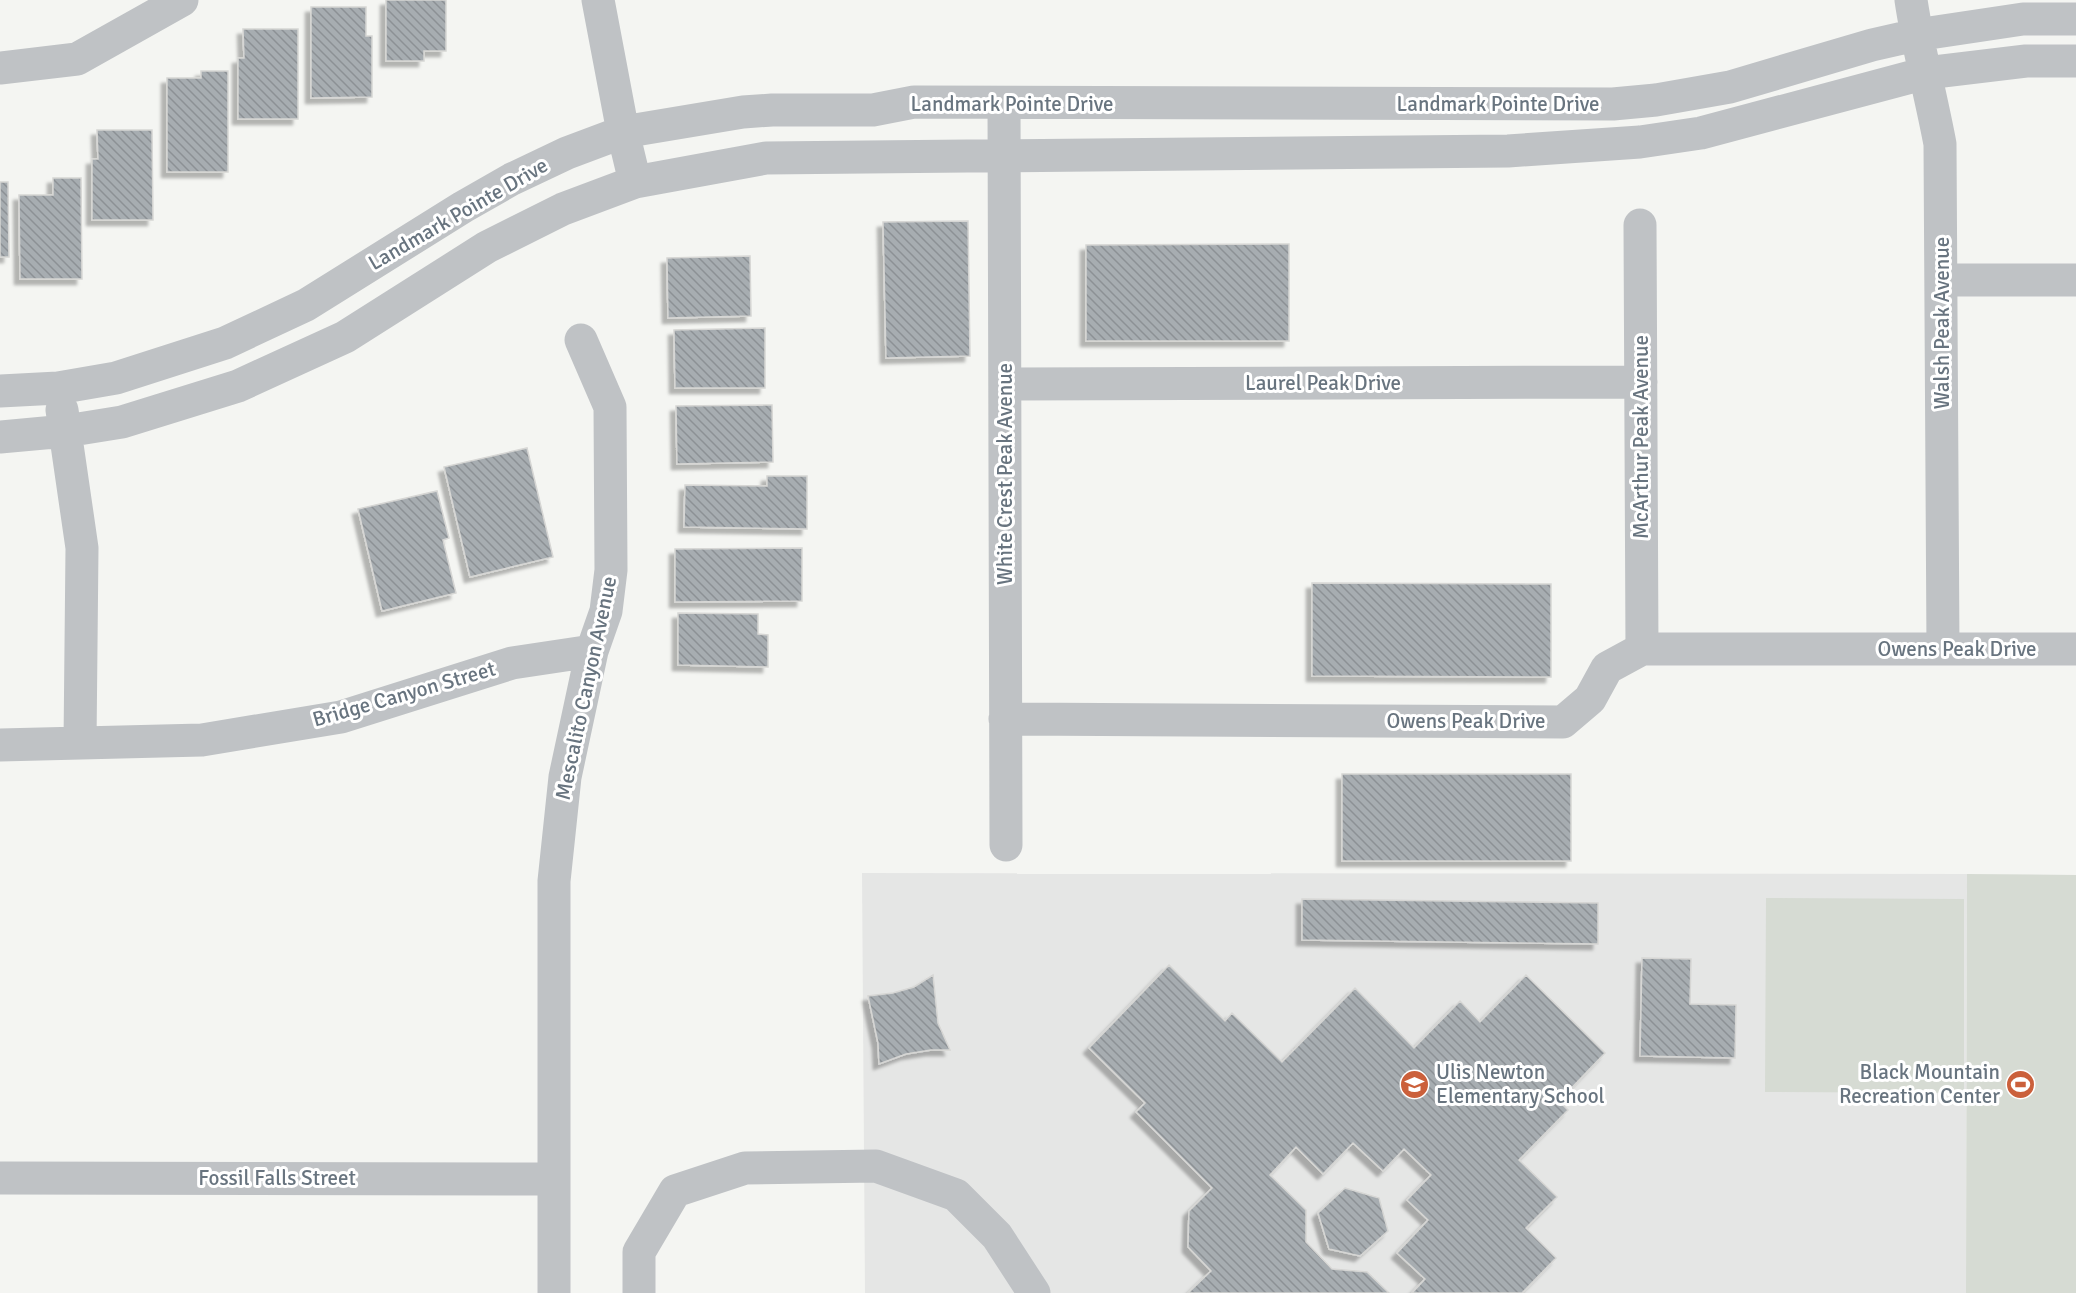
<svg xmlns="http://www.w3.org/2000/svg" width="2076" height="1293" font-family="Signika,sans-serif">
	<defs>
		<pattern id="building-back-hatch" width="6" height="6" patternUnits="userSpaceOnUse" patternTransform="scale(1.5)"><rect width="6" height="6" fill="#a7adb1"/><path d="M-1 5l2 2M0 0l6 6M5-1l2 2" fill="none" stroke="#8c9195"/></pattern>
		<filter id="shadow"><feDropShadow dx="-5.5" dy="5.5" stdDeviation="1.5" flood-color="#0004"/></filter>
	</defs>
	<rect width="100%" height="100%" fill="#f4f5f2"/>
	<path fill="#e5e6e5" d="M862,873L1967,874L1966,1293H865Z"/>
	<path fill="#d6dbd3" d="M1967,874L2076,875V1293H1966Z
		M1766,898L1964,899V1093L1765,1092Z"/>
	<path fill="url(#building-back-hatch)" stroke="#d6d6d4" stroke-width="1.5" filter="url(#shadow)" d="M386,0H446V51H424V61H386Z
		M311,7H366V36H372V97L311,98Z
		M243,29H298V119H238V58H244Z
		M201,71H228V172H167V78H201Z
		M97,130H152L153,220H92V159H98Z
		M53,178H81L82,279H20L19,195H53Z
		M0,182H8L9,257H0Z
		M968,221L970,356L886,358L883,222Z
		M1289,244V341H1086V245Z
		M750,256L751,316L668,318L667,258Z
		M765,328V388H675L674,330Z
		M772,405L773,462L677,464L676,406Z
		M527,448L553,557L470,577L444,467Z
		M767,476H807V529L684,527L685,485L767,486Z
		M437,491L449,538L443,540L456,593L382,611L358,509Z
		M802,548V601L675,602V549Z
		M1312,583L1551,584V677L1312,676Z
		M678,613L758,614V634L768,635V667L678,665Z
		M1342,774H1571V861H1342Z
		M1302,899L1598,903V944L1302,940Z
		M1642,958L1691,959L1690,1004L1736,1005L1735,1058L1640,1056Z
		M1169,965L1225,1021L1232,1013L1282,1062L1355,988L1414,1048L1460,1001L1480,1022L1526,975L1605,1053L1559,1101L1568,1110L1519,1160L1557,1197L1526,1228L1556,1258L1522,1293H1412L1425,1279L1397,1253L1428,1220L1407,1200L1431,1175L1404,1149L1383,1171L1353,1143L1323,1174L1296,1147L1270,1175L1306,1210V1242L1332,1269L1367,1272L1389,1293H1188L1211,1271L1188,1247L1189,1211L1212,1188L1136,1112L1145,1103L1089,1048Z
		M933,975L938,1023L950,1050H931L906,1054L879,1064L878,1043L868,996L893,993L914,987Z
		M1345,1188L1379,1198L1388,1231L1360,1256L1329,1249L1318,1213Z"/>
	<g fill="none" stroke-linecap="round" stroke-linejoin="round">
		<path stroke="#bfc2c5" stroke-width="33" d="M598,0L623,132L635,182
			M1911,0C1918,48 1931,96 1940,144L1943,649
			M0,68L77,59L182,0
			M1004,103L1006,845
			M1640,225L1642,649
			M1942,280H2076
			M1005,384L1641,382
			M0,391L58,388L116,378L225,343L306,305L463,207L512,179L567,153L623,132L743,112L772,110H873L914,102L1613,104L1656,100L1730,87L1872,45L1916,35L2023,19H2076
			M62,410L82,548L80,743
			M0,437L66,431L122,422L238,386L345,337L487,247L563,209L635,182L766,158L1508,151L1640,142L1701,133L1926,73L2026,61H2076
			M1005,719L1563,722L1590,699L1607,668L1642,649H2076
			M0,745L202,740L341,717L512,663L592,651
			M0,1178L553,1179
			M554,1293V881L565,777L592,651L606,611L611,570L610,407L581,340
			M639,1293V1252L675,1191L745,1168L876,1166L956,1195L997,1236L1034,1293"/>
	</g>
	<defs>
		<symbol id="school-disc" viewBox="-11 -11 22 22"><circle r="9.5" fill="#cb603b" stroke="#fff"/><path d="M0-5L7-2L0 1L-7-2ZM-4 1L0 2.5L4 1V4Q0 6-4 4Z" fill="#fff"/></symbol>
		<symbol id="stadium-disc" viewBox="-11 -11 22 22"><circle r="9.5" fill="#cb603b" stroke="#fff"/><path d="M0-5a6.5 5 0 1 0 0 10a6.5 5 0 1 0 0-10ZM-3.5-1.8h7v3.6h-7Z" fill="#fff"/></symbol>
	</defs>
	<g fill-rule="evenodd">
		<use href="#school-disc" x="1398" y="1068" width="33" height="33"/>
		<use href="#stadium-disc" x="2004" y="1068" width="33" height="33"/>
	</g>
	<g text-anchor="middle" stroke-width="6" stroke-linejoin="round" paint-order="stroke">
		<g font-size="21" fill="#68747f" stroke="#fff">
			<text x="1012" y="111">Landmark Pointe Drive</text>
			<text x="1498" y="111">Landmark Pointe Drive</text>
			<text transform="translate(458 214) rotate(-30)" y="7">Landmark Pointe Drive</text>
			<text transform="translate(1942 323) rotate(-90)" y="7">Walsh Peak Avenue</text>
			<text x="1323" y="390">Laurel Peak Drive</text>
			<text transform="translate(1641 437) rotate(-90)" y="7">McArthur Peak Avenue</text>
			<text transform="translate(1005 474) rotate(-90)" y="7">White Crest Peak Avenue</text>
			<text x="1957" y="656">Owens Peak Drive</text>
			<text transform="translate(586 688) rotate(-78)" y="7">Mescalito Canyon Avenue</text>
			<text transform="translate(404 694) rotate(-16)" y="7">Bridge Canyon Street</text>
			<text x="1466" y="728">Owens Peak Drive</text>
			<text x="277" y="1185">Fossil Falls Street</text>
		</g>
		<g font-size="21" fill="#68747f" stroke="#fff" text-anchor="start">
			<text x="1436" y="1079">Ulis Newton<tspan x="1436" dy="24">Elementary School</tspan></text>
			<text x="2000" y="1079" text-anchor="end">Black Mountain<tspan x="2000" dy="24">Recreation Center</tspan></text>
		</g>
	</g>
</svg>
